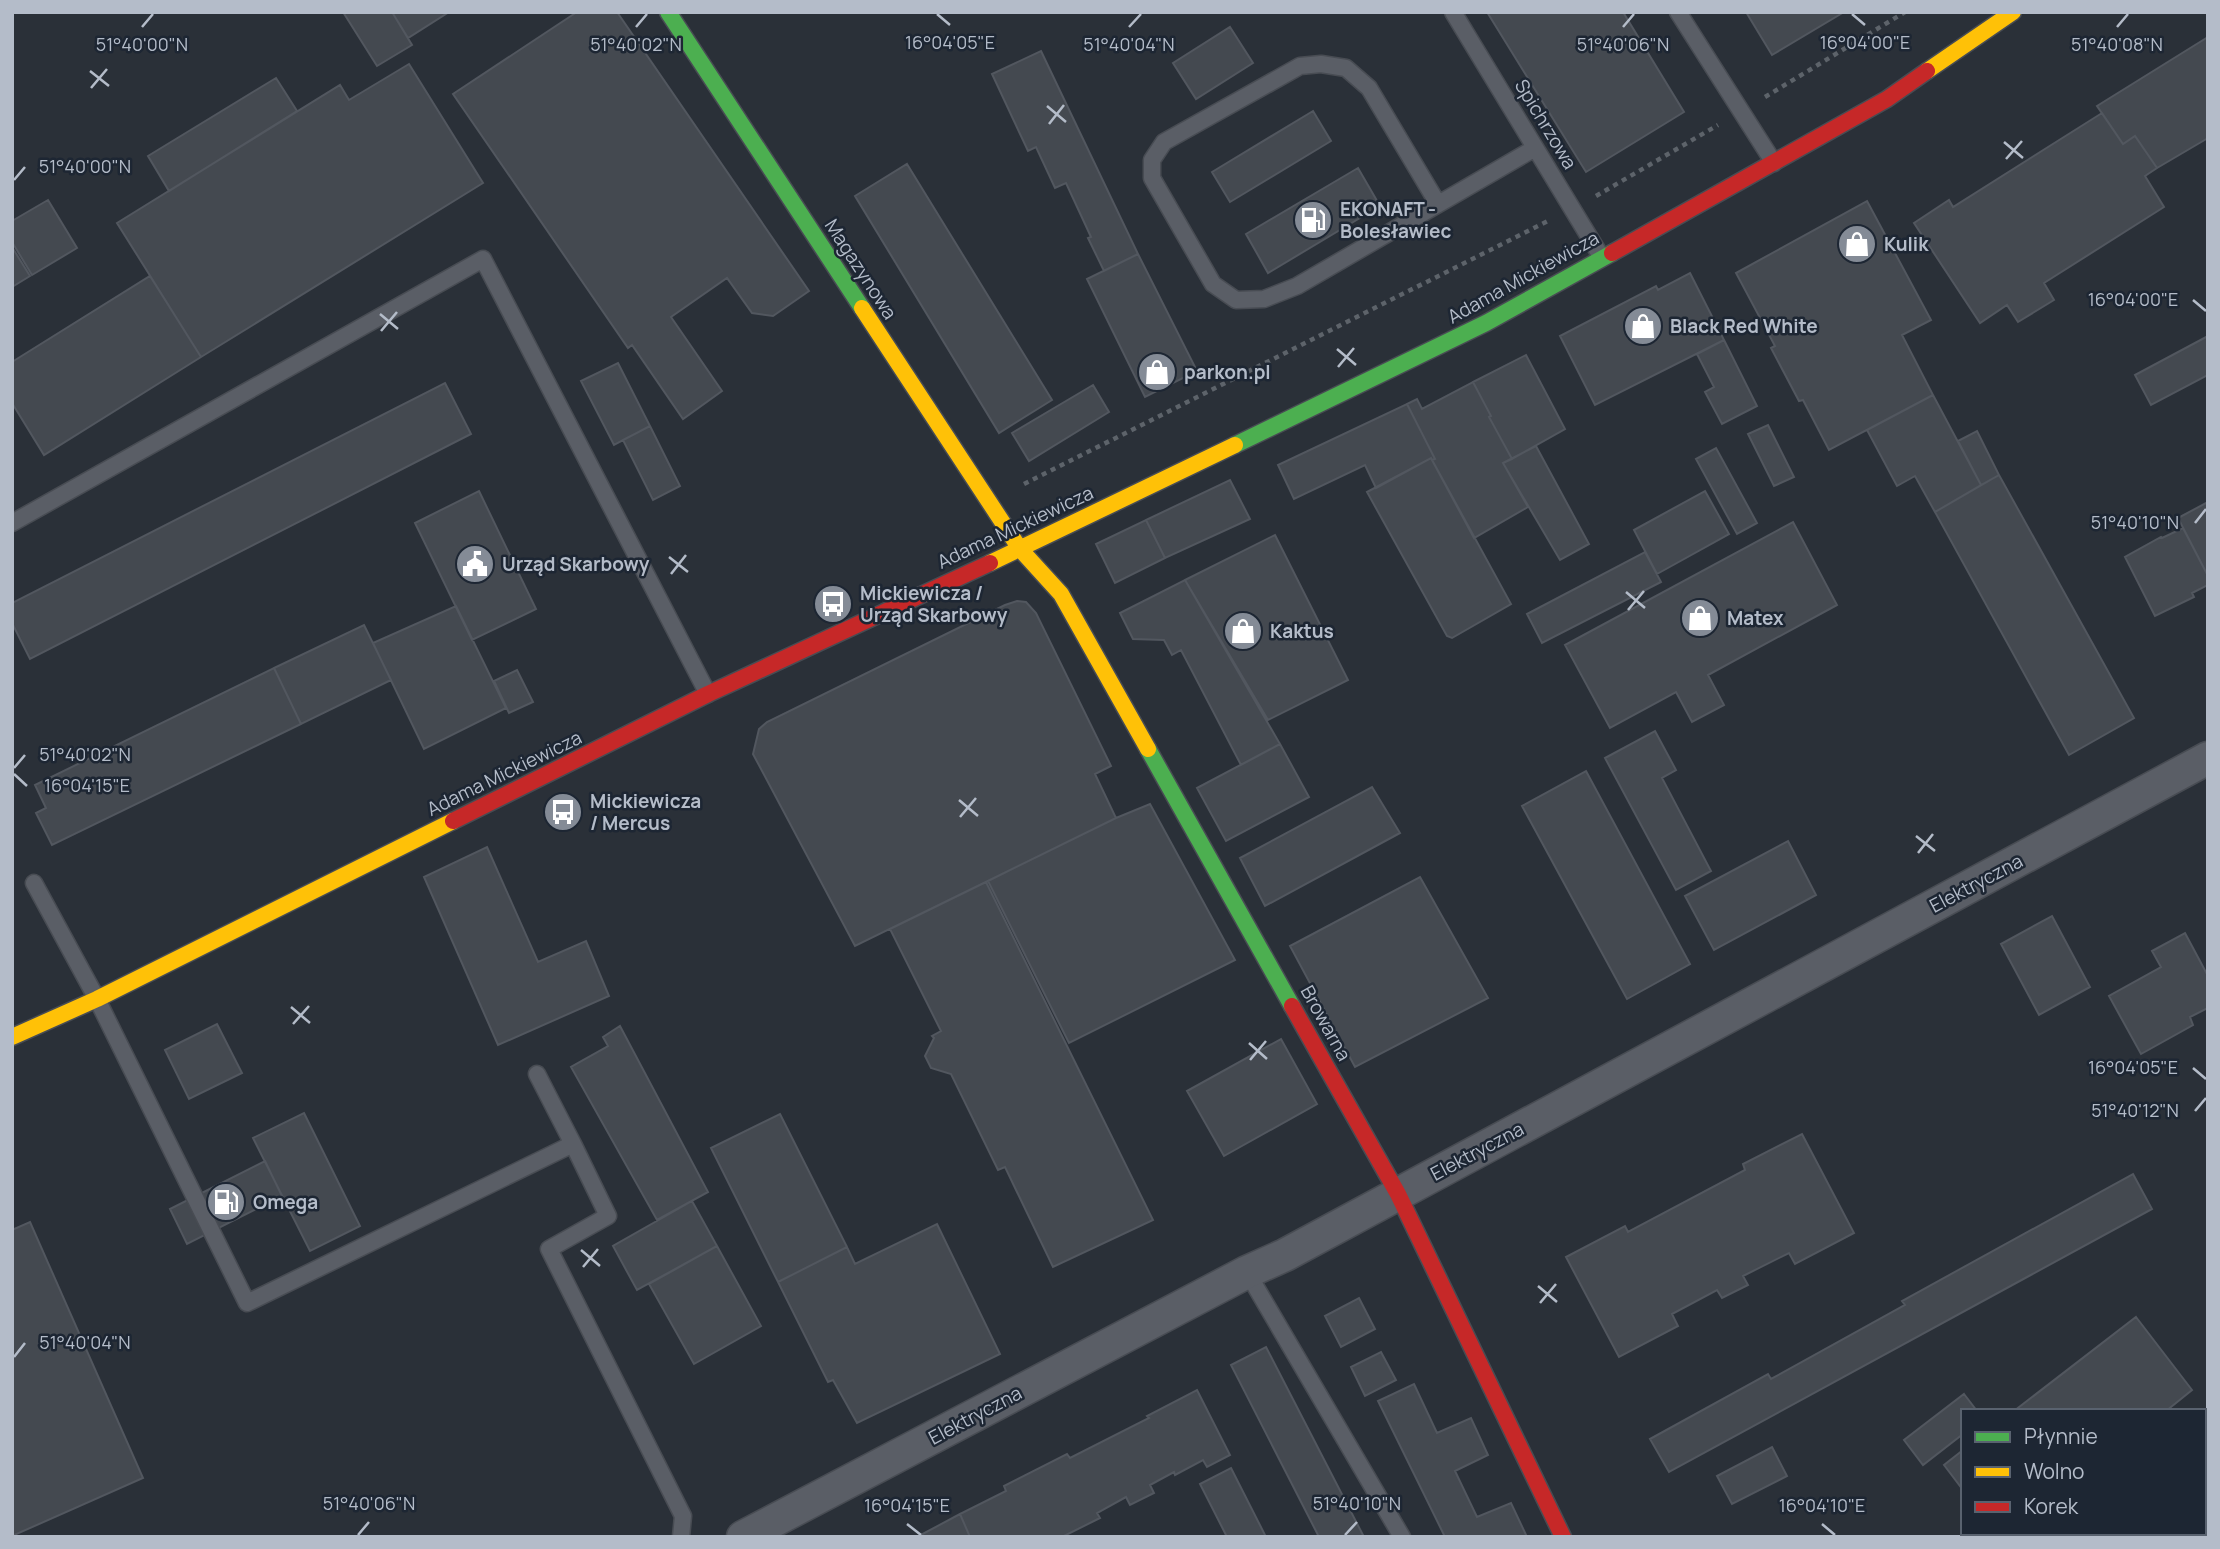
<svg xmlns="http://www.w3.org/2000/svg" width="2220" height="1549" font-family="Manrope,sans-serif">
	<rect width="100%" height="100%" fill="#2a3038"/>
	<path fill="#444950" stroke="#52575f" stroke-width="2" d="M343,12H392L412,45L377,66Z
		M392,12H449L408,38Z
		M577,12H617L809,291L773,316L752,313L727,278L671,317L722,391L683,419L632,345L628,348L453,94Z
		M1487,12H1623L1684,112L1586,172Z
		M1746,12H1844L1772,55Z
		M1230,27L1253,63L1196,99L1173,63Z
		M2208,37V138L2157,168L2135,136L2123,144L2097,106Z
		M1041,51L1138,254L1104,271L1088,238L1091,237L1066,183L1055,188L1036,147L1028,151L992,74Z
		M409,64L483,183L201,357L117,223L340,85L349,100Z
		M276,78L297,111L169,191L148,156Z
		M1313,111L1331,141L1230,202L1212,172Z
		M2102,113L2123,144L2135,136L2157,168L2145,176L2164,207L2044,283L2054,300L2018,322L2007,305L1980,323L1914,223L1949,200L1953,207Z
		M907,164L1052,400L999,433L855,196Z
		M1358,168L1380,206L1268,273L1246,234Z
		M48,200L77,248L32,275L12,242V221Z
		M1867,201L1931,320L1902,335L1933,395L1829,450L1803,400L1799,401L1771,348L1775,346L1736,273Z
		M12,247L30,276L12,287Z
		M1138,254L1197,371L1145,397L1087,279Z
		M1690,273L1724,340L1595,405L1560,336L1656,286L1658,290Z
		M150,276L201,357L44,455L12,403V362Z
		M2208,336V375L2151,405L2135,375Z
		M1724,340L1757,406L1722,424L1705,392L1714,387L1697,354Z
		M1526,355L1565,429L1512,459L1489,417L1491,416L1473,382Z
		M618,363L650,426L614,445L581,381Z
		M1473,382L1491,416L1489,417L1512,459L1503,463L1528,507L1474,538L1432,460L1435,459L1407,404L1417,399L1422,409Z
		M445,383L471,434L30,659L12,623V603Z
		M1093,385L1109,412L1029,461L1012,433Z
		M1933,395L1981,485L1935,512L1915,476L1897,486L1867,430Z
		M1407,404L1435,459L1432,460L1431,458L1376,488L1365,465L1294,499L1278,465Z
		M1768,425L1794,477L1774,486L1748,434Z
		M650,426L680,486L653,500L623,440Z
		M1977,431L1999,475L1981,485L1958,441Z
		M1536,446L1589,544L1560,560L1503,463Z
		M1716,448L1757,523L1737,534L1696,459Z
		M1431,458L1511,604L1452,638L1447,636L1367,492Z
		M1999,475L2134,718L2069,755L1935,512Z
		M1230,480L1250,519L1165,558L1146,520Z
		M479,491L536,609L472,640L415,523Z
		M1705,491L1729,534L1657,574L1634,530Z
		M2208,502V576L2178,518Z
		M1146,520L1165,558L1115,583L1096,544Z
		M1793,522L1837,605L1708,675L1724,705L1692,722L1676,692L1610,728L1565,645Z
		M2183,528L2208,576V585L2192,593L2194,597L2155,616L2125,557L2161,537L2162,538Z
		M1275,535L1348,680L1268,720L1185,580Z
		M1645,552L1661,582L1542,643L1527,614Z
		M1185,580L1280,744L1241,765L1181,650L1172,655L1164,640L1133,639L1120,613Z
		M1017,601L1026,602L1036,613L1111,766L1095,774L1116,818L855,946L753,754L759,729L767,722L1005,605Z
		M456,606L506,708L424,749L373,643Z
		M364,625L391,680L301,724L274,668Z
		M274,668L301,724L52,845L36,813L46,808L35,785Z
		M517,670L533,702L509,713L494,681Z
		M1655,731L1676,770L1662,778L1711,871L1676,890L1605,758Z
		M1280,744L1309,797L1226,841L1197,788Z
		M1586,771L1690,964L1627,999L1522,806Z
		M1372,787L1400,833L1265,906L1240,858Z
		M1150,804L1235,960L1069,1043L988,881L1116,818Z
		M1788,841L1816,895L1714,950L1685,896Z
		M487,847L538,962L586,941L609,996L498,1045L424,877Z
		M1420,877L1488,998L1355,1067L1290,946Z
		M986,882L1153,1220L1053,1267L1005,1167L998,1170L951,1074L931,1068L925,1056L934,1038L932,1036L941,1031L890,929Z
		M2052,916L2090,987L2039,1015L2001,944Z
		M2185,933L2208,976V1008L2190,1017L2193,1025L2141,1054L2109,996L2161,967L2152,951Z
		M217,1024L242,1073L189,1099L165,1050Z
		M620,1026L708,1192L657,1220L571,1067L608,1046L603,1037Z
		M1281,1039L1317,1104L1224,1156L1187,1091Z
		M304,1113L360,1226L310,1251L253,1138Z
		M780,1114L847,1247L778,1282L711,1148Z
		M1802,1134L1854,1233L1795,1264L1789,1253L1743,1276L1748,1285L1722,1298L1717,1290L1672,1314L1678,1326L1619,1357L1566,1257L1625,1226L1628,1232L1745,1170L1743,1164Z
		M265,1161L282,1196L187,1244L170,1209Z
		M2133,1174L2152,1209L1669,1472L1650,1439L1768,1374L1771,1379L1905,1305L1902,1301Z
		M692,1201L717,1246L637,1290L613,1246Z
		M30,1222L143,1478L12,1536V1230Z
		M937,1224L1000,1354L857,1423L833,1380L828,1382L778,1282L847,1247L855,1264Z
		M717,1246L761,1326L694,1364L649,1284Z
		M1359,1298L1375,1329L1341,1347L1325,1316Z
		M2136,1317L2192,1390L2166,1411H2014Z
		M1266,1347L1364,1537H1319L1231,1365Z
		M1381,1352L1396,1380L1365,1396L1351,1367Z
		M1414,1384L1437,1433L1471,1418L1488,1455L1455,1471L1477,1517L1511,1503L1527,1537H1445L1378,1401Z
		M1197,1390L1230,1455L1207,1467L1203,1460L1175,1475L1174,1472L1150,1485L1154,1493L1130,1505L1126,1497L1097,1513L1100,1518L1062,1537H970L960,1514L1006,1491L1004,1486L1067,1454L1070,1458L1149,1418L1147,1416Z
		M1964,1394L1977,1411H1963V1434L1923,1465L1904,1440Z
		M1772,1447L1787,1476L1732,1504L1717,1476Z
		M1963,1450V1490L1944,1465Z
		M1231,1468L1266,1537H1227L1200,1484Z
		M960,1514L970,1537H917Z"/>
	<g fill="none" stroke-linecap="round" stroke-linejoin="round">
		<defs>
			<path id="lane" d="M1453,12L1602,258
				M1678,12L1774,163
				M1438,204L1369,88L1346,68L1321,64L1300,66L1164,142L1152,160V178L1213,284L1236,300L1264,299L1297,286L1535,148
				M12,523L483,259L708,694
				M34,883L97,999L247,1303L573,1144L537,1074
				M573,1144L608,1216L549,1249L683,1516L681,1537
				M1247,1272L1402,1537"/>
			<path id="street" d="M743,1537L1247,1272L1285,1255L2208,758"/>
			<path id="fast" d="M668,12L862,308
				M1235,445L1486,323L1612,253
				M1148,749L1292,1006"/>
			<path id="slow" d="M1927,71L2013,12
				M862,308L1020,549L1061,594L1148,749
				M990,563L1235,445
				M12,1037L97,999L453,821"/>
			<path id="jam" d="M1612,253L1887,99L1927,71
				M453,821L708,694L990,563
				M1292,1006L1398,1194L1563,1537"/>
		</defs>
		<use href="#lane" stroke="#484c53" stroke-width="19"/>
		<use href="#street" stroke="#484c53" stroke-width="35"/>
		<use href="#fast" stroke="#484c53" stroke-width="19"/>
		<use href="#slow" stroke="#484c53" stroke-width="19"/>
		<use href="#jam" stroke="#484c53" stroke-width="19"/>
		<path stroke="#5d636a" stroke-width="4.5" stroke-dasharray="5 5" stroke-linecap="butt" d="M1765,97L1905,12
			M1596,196L1718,125
			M1024,484L1548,221"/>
		<use href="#lane" stroke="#5a5e66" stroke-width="16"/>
		<use href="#street" stroke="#5a5e66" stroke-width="32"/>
		<use href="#fast" stroke="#4caf50" stroke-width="16"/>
		<use href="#slow" stroke="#ffc107" stroke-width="16"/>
		<use href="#jam" stroke="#c62828" stroke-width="16"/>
	</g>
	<path fill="none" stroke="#b4bcc9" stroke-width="2.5" d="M937,14L950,25M1852,14L1865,25M142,27L153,14M636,27L647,14M1129,27L1141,14M1623,27L1634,14M2117,27L2128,14M90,71L109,86M91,88L107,69M1047,106L1066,122M1049,124L1064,105M2004,142L2023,158M2006,159L2022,141M14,180L25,167M2193,300L2206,311M380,314L398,329M381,331L397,312M1337,349L1356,365M1338,367L1354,348M2195,523L2206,509M669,557L688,572M671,574L686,555M1626,592L1645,608M1628,610L1644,591M14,768L25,755M14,774L27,786M959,800L978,816M960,817L976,798M1916,836L1935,851M1918,853L1933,834M291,1007L310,1023M293,1024L309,1006M1249,1043L1267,1059M1250,1060L1266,1041M2193,1068L2206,1079M2195,1111L2206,1098M581,1250L600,1266M583,1267L598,1249M1538,1286L1557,1302M1540,1303L1556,1284M14,1357L25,1343M907,1524L921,1535M1822,1524L1835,1535M358,1535L369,1522M1345,1535L1357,1522"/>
	<defs>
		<symbol id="fuel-disc" viewBox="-11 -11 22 22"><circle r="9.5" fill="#848b96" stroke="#1d2633"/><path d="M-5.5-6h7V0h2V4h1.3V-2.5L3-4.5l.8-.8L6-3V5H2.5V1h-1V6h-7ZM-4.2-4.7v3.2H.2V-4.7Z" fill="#fff"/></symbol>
		<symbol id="shop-disc" viewBox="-11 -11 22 22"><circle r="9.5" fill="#848b96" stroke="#1d2633"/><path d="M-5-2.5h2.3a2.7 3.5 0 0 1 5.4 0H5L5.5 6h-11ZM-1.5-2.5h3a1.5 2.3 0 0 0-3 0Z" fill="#fff"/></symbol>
		<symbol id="civic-disc" viewBox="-11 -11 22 22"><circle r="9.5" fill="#848b96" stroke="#1d2633"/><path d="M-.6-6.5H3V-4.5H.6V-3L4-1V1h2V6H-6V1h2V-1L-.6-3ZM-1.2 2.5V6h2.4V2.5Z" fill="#fff"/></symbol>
		<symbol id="bus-disc" viewBox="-11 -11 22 22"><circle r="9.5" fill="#848b96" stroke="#1d2633"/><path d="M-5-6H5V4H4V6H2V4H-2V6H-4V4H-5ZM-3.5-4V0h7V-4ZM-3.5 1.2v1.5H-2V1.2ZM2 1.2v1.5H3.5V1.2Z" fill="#fff"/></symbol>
	</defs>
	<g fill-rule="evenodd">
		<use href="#fuel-disc" x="1291" y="198" width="44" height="44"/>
		<use href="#shop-disc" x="1835" y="222" width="44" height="44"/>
		<use href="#shop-disc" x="1621" y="304" width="44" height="44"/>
		<use href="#shop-disc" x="1135" y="350" width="44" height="44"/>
		<use href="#civic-disc" x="453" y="542" width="44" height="44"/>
		<use href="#bus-disc" x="811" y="582" width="44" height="44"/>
		<use href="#shop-disc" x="1678" y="596" width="44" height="44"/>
		<use href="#shop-disc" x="1221" y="609" width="44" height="44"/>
		<use href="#bus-disc" x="541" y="790" width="44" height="44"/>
		<use href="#fuel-disc" x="204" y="1180" width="44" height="44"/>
	</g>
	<g text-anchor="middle" stroke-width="5" stroke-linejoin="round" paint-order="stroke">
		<g font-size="19" fill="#b4bcc9" stroke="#1d2633">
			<text transform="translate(1546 124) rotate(59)" y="7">Spichrzowa</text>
			<text transform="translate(861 269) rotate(57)" y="7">Magazynowa</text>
			<text transform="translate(1523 277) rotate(-29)" y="7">Adama Mickiewicza</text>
			<text transform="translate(1015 527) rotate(-25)" y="7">Adama Mickiewicza</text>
			<text transform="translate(504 773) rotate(-26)" y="7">Adama Mickiewicza</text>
			<text transform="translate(1976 883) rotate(-28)" y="7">Elektryczna</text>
			<text transform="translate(1326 1023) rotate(61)" y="7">Browarna</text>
			<text transform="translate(1477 1151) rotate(-28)" y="7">Elektryczna</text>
			<text transform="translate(975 1415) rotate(-28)" y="7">Elektryczna</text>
		</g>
		<g font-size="19" font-weight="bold" fill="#b4bcc9" stroke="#1d2633" text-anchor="start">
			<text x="1340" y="216">EKONAFT -<tspan x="1340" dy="22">Bolesławiec</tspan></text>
			<text x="1884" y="251">Kulik</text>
			<text x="1670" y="333">Black Red White</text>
			<text x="1184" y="379">parkon.pl</text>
			<text x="502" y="571">Urząd Skarbowy</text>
			<text x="860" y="600">Mickiewicza /<tspan x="860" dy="22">Urząd Skarbowy</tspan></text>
			<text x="1727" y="625">Matex</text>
			<text x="1270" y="638">Kaktus</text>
			<text x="590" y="808">Mickiewicza<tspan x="590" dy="22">/ Mercus</tspan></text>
			<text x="253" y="1209">Omega</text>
		</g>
	</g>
	<g font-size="18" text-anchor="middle" fill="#b4bcc9" stroke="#1d2633" stroke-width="5" stroke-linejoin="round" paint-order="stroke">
		<text x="950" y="49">16°04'05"E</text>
		<text x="1865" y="49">16°04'00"E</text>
		<text x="142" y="51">51°40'00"N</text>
		<text x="636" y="51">51°40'02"N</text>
		<text x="1129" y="51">51°40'04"N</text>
		<text x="1623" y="51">51°40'06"N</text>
		<text x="2117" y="51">51°40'08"N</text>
		<text x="85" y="173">51°40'00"N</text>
		<text x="2133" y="306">16°04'00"E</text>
		<text x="2135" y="529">51°40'10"N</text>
		<text x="85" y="761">51°40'02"N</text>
		<text x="87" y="792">16°04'15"E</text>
		<text x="2133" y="1074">16°04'05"E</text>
		<text x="2135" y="1117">51°40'12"N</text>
		<text x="85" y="1349">51°40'04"N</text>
		<text x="369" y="1510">51°40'06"N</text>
		<text x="1357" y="1510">51°40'10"N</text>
		<text x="907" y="1512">16°04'15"E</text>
		<text x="1822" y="1512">16°04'10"E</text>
	</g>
	<rect width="2220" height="1549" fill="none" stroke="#b4bcc9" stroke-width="28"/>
	<rect x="1961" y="1409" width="245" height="126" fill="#1d2633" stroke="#59626f" stroke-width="2"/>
	<rect x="1975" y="1432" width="35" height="10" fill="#4caf50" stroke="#59626f" stroke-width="2"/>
	<text x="2024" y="1444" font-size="21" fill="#b4bcc9">Płynnie</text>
	<rect x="1975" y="1467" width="35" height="10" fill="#ffc107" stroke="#59626f" stroke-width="2"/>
	<text x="2024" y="1479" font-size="21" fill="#b4bcc9">Wolno</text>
	<rect x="1975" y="1502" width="35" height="10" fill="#c62828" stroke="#59626f" stroke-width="2"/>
	<text x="2024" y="1514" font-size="21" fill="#b4bcc9">Korek</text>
</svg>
